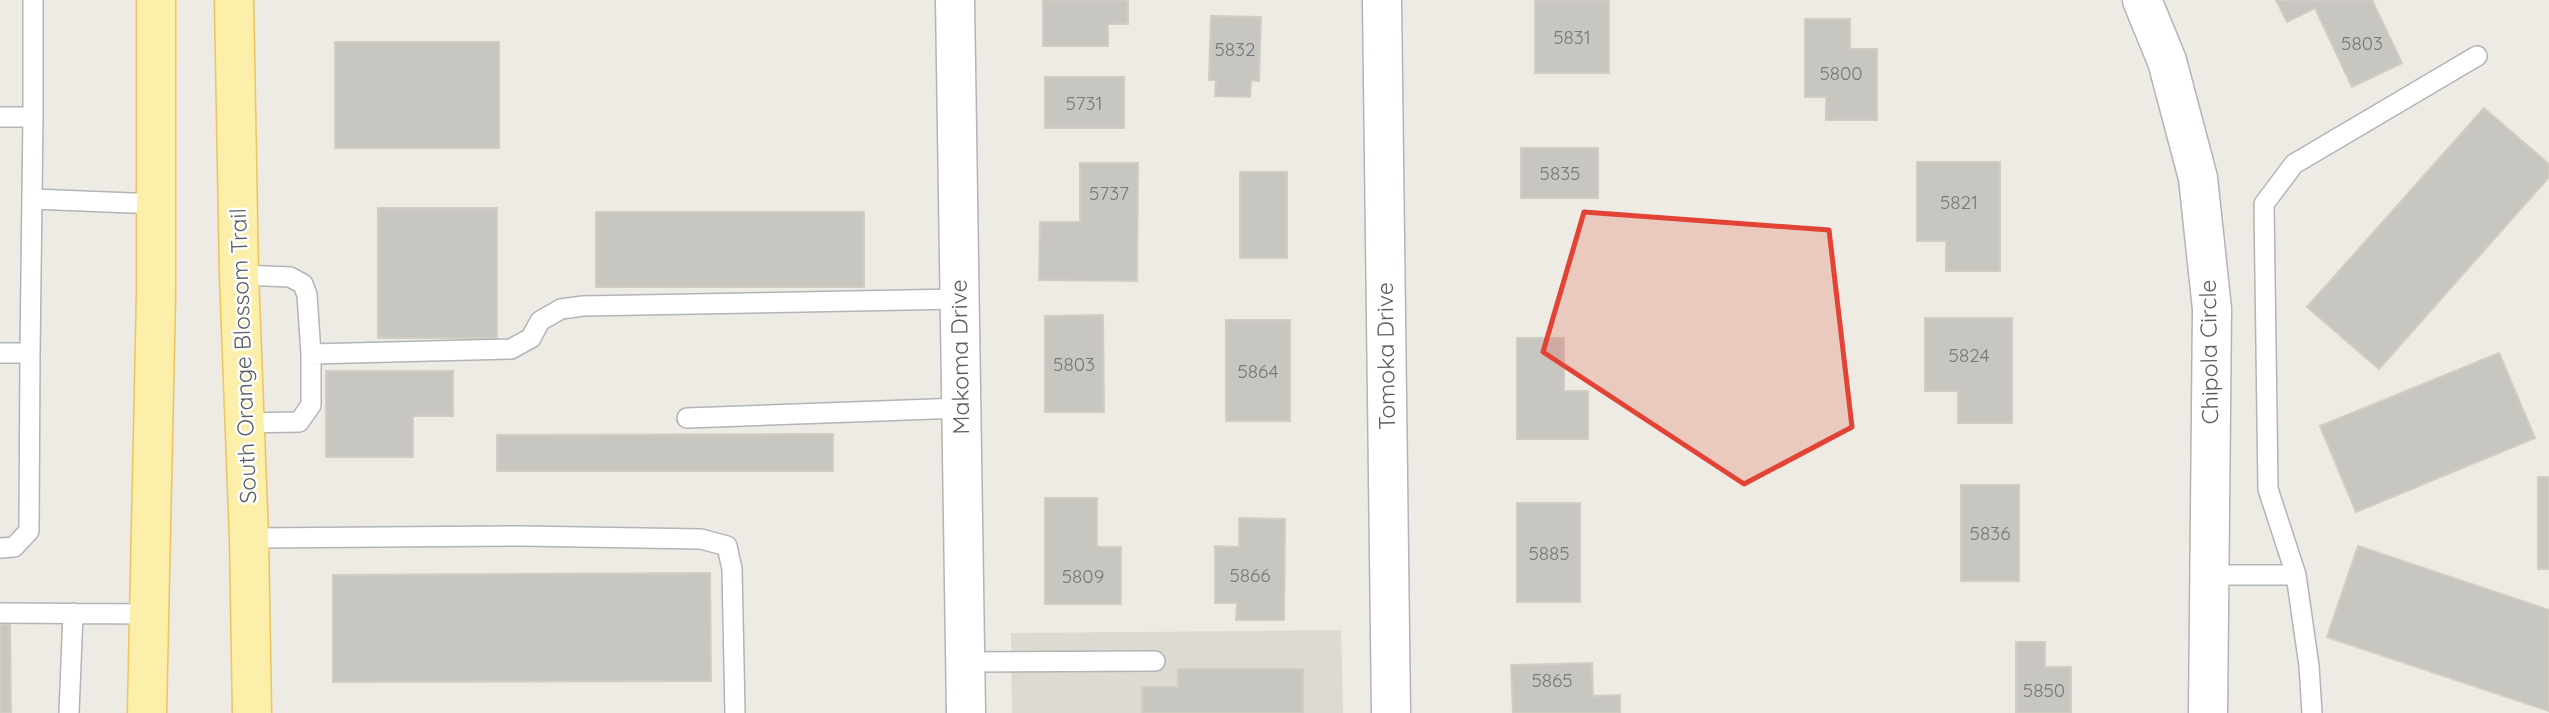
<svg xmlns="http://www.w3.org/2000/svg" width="2549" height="713" font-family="Quicksand,sans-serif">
	<rect width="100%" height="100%" fill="#edebe3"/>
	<path fill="#dddad1" d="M1341,630L1343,713H1012L1011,633Z"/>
	<path fill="#c8c6c0" stroke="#d2cdc2" stroke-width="2" d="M1043,0H1128V24H1108V46H1043Z
		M1535,0H1609V73H1535Z
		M2276,0H2372L2402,63L2352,87L2315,8L2287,22Z
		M1211,16L1261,17L1259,81L1251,80L1250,97L1215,96L1216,80H1209Z
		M1805,19H1850V49H1877V120H1826V97H1805Z
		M335,42H499V148H335Z
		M1045,77H1124V128H1045Z
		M2484,108L2549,164V177L2379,369L2307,307Z
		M1521,148H1598V198H1521Z
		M1917,162H2000V271H1946V241H1917Z
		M1080,163H1138L1137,281L1039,280L1040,222H1080Z
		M1240,172H1287V258H1240Z
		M378,208H497V338H378Z
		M596,212H864V287H596Z
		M1103,315L1104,412H1045V316Z
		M1925,318H2012V423H1958V391H1925Z
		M1226,320H1290V421H1226Z
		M1517,338H1564V391H1588V439H1517Z
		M2499,353L2535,438L2356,512L2320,426Z
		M326,371H453V416H413V457H326Z
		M833,434V471H497V435Z
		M2538,477H2549V569H2538Z
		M1961,485H2019V581H1961Z
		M1045,498H1097V547H1121V604H1045Z
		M1517,503H1580V602H1517Z
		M1239,518L1285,519L1284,620H1236L1237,603H1215V546L1239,547Z
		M2358,546L2549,610V711L2327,637Z
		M710,573L711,681L333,682V575Z
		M0,625H10L11,713H0Z
		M2016,642H2045V667H2071V713H2016Z
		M1592,663L1593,696L1620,695V713H1513L1511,665Z
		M1178,669H1303V713H1142V687H1178Z"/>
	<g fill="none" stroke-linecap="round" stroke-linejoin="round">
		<defs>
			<path id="lane" d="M0,117H33V0
				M33,199L156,204
				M239,275L290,277L303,284L307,295L311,354L511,349L531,338L540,321L561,309L583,306L959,299
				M0,353H30L33,117
				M687,418L961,408
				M244,423L299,422L311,405V354
				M249,538L522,536L701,539L727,546L732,569L735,713
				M0,548L14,547L29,531L30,353
				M2209,575H2296
				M0,613L148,614
				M965,662L1155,661
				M69,713L73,613
				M2312,713L2309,666L2296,575L2268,489L2264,204L2294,164L2477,56"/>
			<path id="street" d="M955,0L966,713
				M1382,0L1391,713
				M2142,0L2167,61L2198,178L2212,309L2208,713"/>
			<path id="primary" d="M234,0L239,275L249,538L252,713
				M147,713L156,295V0"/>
		</defs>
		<use href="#lane" stroke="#b1b4b8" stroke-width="22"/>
		<use href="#street" stroke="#b1b4b8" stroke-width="41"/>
		<use href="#primary" stroke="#ecc55d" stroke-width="41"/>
		<use href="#lane" stroke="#fff" stroke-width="19"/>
		<use href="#street" stroke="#fff" stroke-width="38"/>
		<use href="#primary" stroke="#fcefa9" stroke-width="38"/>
	</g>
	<path fill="#e34334" fill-opacity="0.2" stroke="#e34334" stroke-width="5" stroke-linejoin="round" d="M1584,212L1829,230L1852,427L1744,484L1543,352Z"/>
	<g text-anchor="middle" stroke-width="5" stroke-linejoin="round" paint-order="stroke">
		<g font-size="19" fill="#76797a">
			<text x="1572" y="44">5831</text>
			<text x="2362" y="50">5803</text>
			<text x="1235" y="56">5832</text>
			<text x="1841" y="80">5800</text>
			<text x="1084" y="110">5731</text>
			<text x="1560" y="180">5835</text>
			<text x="1109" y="200">5737</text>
			<text x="1959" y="209">5821</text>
			<text x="1969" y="362">5824</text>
			<text x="1074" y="371">5803</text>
			<text x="1258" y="378">5864</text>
			<text x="1990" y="540">5836</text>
			<text x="1549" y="560">5885</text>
			<text x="1250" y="582">5866</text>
			<text x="1083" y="583">5809</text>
			<text x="1552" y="687">5865</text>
			<text x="2044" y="697">5850</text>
		</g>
		<g font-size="23" fill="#5b5f63" stroke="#fff">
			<text transform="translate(2209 352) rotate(-91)" y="8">Chipola Circle</text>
			<text transform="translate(243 356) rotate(-92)" y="8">South Orange Blossom Trail</text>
			<text transform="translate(1386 356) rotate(-91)" y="8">Tomoka Drive</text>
			<text transform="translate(960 357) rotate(-91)" y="8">Makoma Drive</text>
		</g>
	</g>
</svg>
